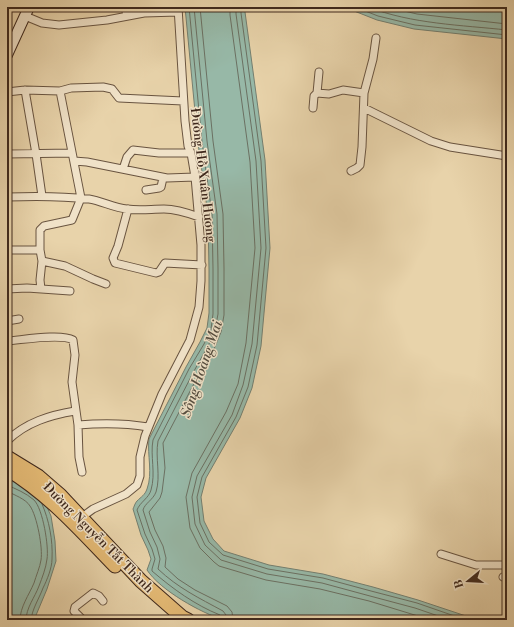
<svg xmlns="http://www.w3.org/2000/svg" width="514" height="627" font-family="'Libre Bodoni',serif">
	<rect width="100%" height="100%" fill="#e8d3aa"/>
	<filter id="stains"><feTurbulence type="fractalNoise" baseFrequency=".005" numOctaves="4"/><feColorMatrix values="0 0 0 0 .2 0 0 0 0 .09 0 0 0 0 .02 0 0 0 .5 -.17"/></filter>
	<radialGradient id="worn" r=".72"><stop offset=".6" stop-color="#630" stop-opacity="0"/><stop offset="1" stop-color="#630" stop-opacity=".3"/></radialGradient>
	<path fill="#97b8a7" stroke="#747f70" d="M185,7H245V12L265,160L270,248L261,346L252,388L240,418L206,478L201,497L204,521L213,539L224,551L269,565L323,574L373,587L418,600L478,620H224C201,613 160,590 147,570L151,559L148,550L141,535L133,509C134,507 135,503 137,501C141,497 145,495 147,489C153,473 147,455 149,439L186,367L200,342L207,328L209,313V269L208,215L198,143Z
		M344,7H507V39L414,29L377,20Z
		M7,474L33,488L47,507L51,516L55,541L56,561L47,589L34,620H7Z"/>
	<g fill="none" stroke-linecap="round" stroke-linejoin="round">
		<path stroke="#6b7062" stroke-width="1" d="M189,7L202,142L212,214L213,269V314L211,329L204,344L189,369L153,440C150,456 156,473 151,490C149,498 140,502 137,510L145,534L152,549L155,559L152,569V571C173,589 195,605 220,615L222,620
			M194,7L207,141L217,214L218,268V314L215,330L208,346L194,371L158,441C155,458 161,476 156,492C153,500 145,503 143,510L150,532L157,547L160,559L158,569C178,588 199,598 223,611L226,615L227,620
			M200,7L213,141L223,214L224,268V315L221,332L214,349L199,374L163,443L165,468L162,492L160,498L149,512L155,530L163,546L166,558L165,567L178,579L195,590L227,606L232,612L233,620
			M230,7V15L250,162L255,248L246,343L238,384L226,412L192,473L186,497L190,528L200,548L214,562L219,566L266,580L320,589L369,601L431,620
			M236,7V14L256,161L261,248L252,344L243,385L232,415L197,476L192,497L195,524L205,545L221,560L267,574L322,583L370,596L415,608L450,620
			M241,7V13L261,161L266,248L257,345L248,387L236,417L202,477L197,497L200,523L209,542L223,555L268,569L323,578L371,591L417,603L466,620
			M355,7L378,16L415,25L507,35
			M368,7C412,24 461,25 507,30
			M387,7L417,14L507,24
			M7,485C16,489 26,493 34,500C43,509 49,547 47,559C46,568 42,578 39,586C35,597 26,608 26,620
			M7,491C14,495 26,499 30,506C37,516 43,548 41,560C40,567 36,576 34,583C29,595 20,607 20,620
			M31,620C32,609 39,599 43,588C47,580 52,568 52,559C53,540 49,520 42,504"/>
		<defs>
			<path id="street" d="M125,7L127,16
				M25,16L42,23L59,25L107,20L144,13L178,12
				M25,90L36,154L42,196
				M7,92L25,90L60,91L71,88L103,87L112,89L119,98L183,101
				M317,93L319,72
				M313,108L314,96L317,93L329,94L343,90L364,93
				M364,108L431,141L450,147L507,156
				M7,154L72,153
				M74,161L87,162L167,178L195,177
				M123,169L127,157L133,150L159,153H191
				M351,171L357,168L360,165L362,147L364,93L373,59L376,38
				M146,190L159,188L161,187L163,178
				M7,197C34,196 62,196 89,199C102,201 114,208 127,209C140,211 151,209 164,209C176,209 188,213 199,217
				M128,209L118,246L113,258L115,263L156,273L159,272L165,263L202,265
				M7,250H40
				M42,261L65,266L93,279L106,284
				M7,289L27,288L70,291
				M41,289L40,280L42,261L40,250V230L44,226L72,220L81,198L60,91
				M7,321L19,319
				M7,341C22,340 61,333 73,340L75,355L72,382L78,425L79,457L82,472
				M7,383V386
				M78,425C101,423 125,423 148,427
				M7,441C26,422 51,415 75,411
				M82,517L93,509L126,494L137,485L140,476V457L145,436L162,394L190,340L199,307L201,281V245L195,177L191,153L188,146L185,121L178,7
				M441,554L476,565H507
				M503,577L507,579
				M83,620L74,611L75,607L93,593L99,596L103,601"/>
			<path id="secondary" d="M7,55L29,7"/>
			<path id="highway" d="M7,457L38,476L60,495L141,581L182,617L188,620
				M7,469C51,496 80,530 115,566"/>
		</defs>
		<use href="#street" stroke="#695440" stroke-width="9"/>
		<use href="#secondary" stroke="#3f291d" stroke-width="12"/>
		<use href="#highway" stroke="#3f291d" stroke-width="15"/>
		<use href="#street" stroke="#f0e2c8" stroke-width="7"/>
		<use href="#secondary" stroke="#f0e2c8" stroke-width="10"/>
		<use href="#highway" stroke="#e4ba75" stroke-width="13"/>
	</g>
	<g text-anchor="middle" stroke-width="3" stroke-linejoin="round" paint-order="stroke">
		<g font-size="13" fill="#3f291d" stroke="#f0e2c8">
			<text transform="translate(204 175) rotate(83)" y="5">Đường Hồ Xuân Hương</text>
			<text transform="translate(99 537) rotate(45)" y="5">Đường Nguyễn Tất Thành</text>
		</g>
		<g font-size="14" font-style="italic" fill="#554d40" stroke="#f0e2c8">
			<text transform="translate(201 369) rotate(-71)" y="5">Sông Hoàng Mai</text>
		</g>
	</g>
	<rect width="514" height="627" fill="none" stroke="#e8d3aa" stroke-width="24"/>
	<rect x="8" y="8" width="498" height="611" fill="none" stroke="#3f291d" stroke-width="2"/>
	<rect x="12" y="12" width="490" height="603" fill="none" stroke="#3f291d"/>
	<g transform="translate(468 581) rotate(252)" stroke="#f0e2c8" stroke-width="3" paint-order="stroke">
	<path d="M0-3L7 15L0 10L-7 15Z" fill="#3f291d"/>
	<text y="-6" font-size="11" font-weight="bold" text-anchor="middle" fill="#3f291d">B</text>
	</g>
	<rect width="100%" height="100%" filter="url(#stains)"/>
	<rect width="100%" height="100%" fill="url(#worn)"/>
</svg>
